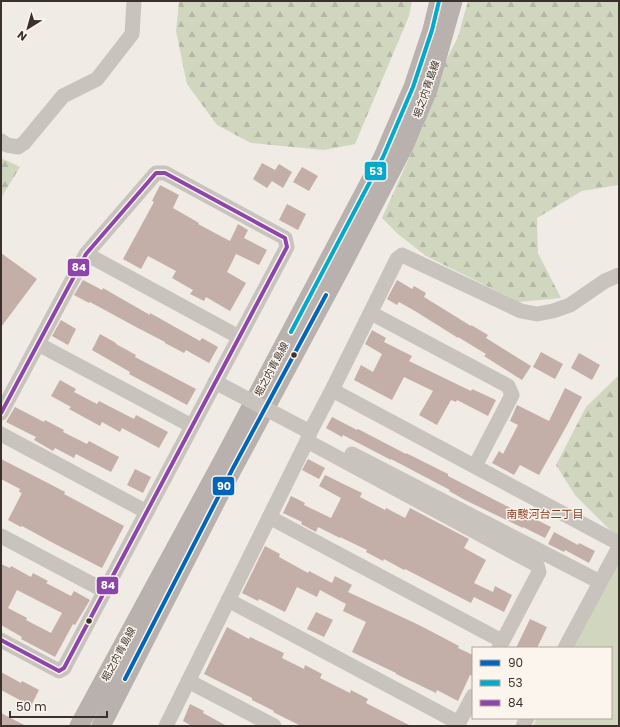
<svg xmlns="http://www.w3.org/2000/svg" width="620" height="727" font-family="Poppins,'Noto Sans JP',sans-serif">
	<defs>
		<pattern id="forest-firs" width="22" height="20" patternUnits="userSpaceOnUse"><rect width="22" height="20" fill="#d1d6bf"/><path d="M5 1l3.5 6h-7zM16 11l3.5 6h-7z" fill="#b4b8a4"/></pattern>
	</defs>
	<rect width="100%" height="100%" fill="#f0ebe5"/>
	<path fill="#d1d6bf" d="M619,559V726H533L537,718H611V648H572Z"/>
	<path fill="url(#forest-firs)" d="M179,1H412L409,16L355,144L324,150L251,143L217,125L187,84L176,31Z
		M468,1H619V185L582,191L537,218L538,253L561,298L519,302L426,256L398,234L382,218L423,127L439,74L458,37Z
		M1,158L20,167L1,198Z
		M619,375V539L575,495L556,465L586,407Z"/>
	<path fill="#c3afa7" fill-rule="evenodd" d="M262,163L275,170L279,164L292,172L283,188L272,181L267,188L253,179Z
		M302,167L318,176L309,191L293,182Z
		M160,185L179,195L173,208L199,223L198,224L230,241L238,224L248,230L244,238L267,250L259,265L236,254L227,272L246,283L230,311L206,297L204,301L190,294L193,290L172,278L176,271L148,256L141,269L123,259L154,202L152,201Z
		M287,204L306,214L298,230L279,220Z
		M1,253L37,279L1,327Z
		M83,280L102,290L103,288L122,299L150,315V313L200,341L202,338L218,347L209,363L186,350L184,353L165,343V342L136,327L90,302L89,303L74,295Z
		M397,280L412,289L414,286L426,293L424,297L471,326V325L488,335L486,338L531,366L522,380L484,356L486,354L458,337V338L415,311L399,302L397,305L387,299Z
		M61,320L76,329L68,345L52,336Z
		M372,330L386,338L384,342L412,356L409,361L471,391L472,389L496,400L488,416L457,400L456,402L451,400L437,425L419,415L433,391L404,377L392,400L354,380L361,365L373,372L382,354L365,344Z
		M100,334L116,343V344L136,355L135,357L196,389L187,405L129,374L130,372L92,350Z
		M541,352L563,364L555,379L533,367Z
		M579,353L600,365L592,380L571,368Z
		M60,380L76,389L74,392L97,404L99,401L134,419L136,415L168,432L159,448L122,428L120,432L102,422L100,426L69,409L71,407L51,396Z
		M565,388L582,397L566,427L539,475L520,465L514,475L492,463L499,451L503,454L518,425L510,421L517,405L549,421Z
		M15,407L44,422L45,420L64,430L63,432L87,444L89,441L119,457L111,472L76,454L74,458L55,448L53,451L34,440L36,437L6,422Z
		M332,417L357,430L358,429L406,454V453L448,474V476L485,495L534,520L535,519L551,527L545,538L523,527V528L465,500L449,491L450,490L391,459V460L343,435L342,437L326,428Z
		M1,459L44,481L65,492L64,494L124,526L102,568L55,544L22,526L21,527L8,520L22,493L19,492L20,489L1,479Z
		M308,459L325,468L319,479L302,470Z
		M135,469L151,477L143,493L127,485Z
		M325,475L362,493L360,497L385,510L386,508L405,518L410,508L469,539L464,548L486,560L474,583L493,592L495,586L512,595L504,612L474,597L471,603L405,569L404,570L384,559L383,561L366,552L367,550L340,537V538L318,527L316,532L301,524L302,522L283,513L291,496L305,503L304,505L331,518L341,498L319,486Z
		M554,532L578,545L579,543L595,551L589,563L565,550L564,552L548,544Z
		M265,546L280,554L279,557L308,573L309,571L332,583L335,576L352,585L348,592L419,625L459,646L458,648L473,655V676L470,675L458,701L437,690L436,693L413,682L396,674V673L352,652L366,622L343,611L346,604L320,590L317,597L297,587L285,612L259,599L258,601L242,593Z
		M1,564L10,568L11,566L31,577L33,573L48,581L46,583L71,596L74,591L90,600L75,625L73,624L55,657L21,639L22,637L1,625ZM17,590L62,613L51,633L26,620L27,618L8,608Z
		M316,612L333,620L324,637L307,629Z
		M530,619L547,627L537,648H516Z
		M227,627L249,639L250,637L284,653L282,658L304,669L305,665L322,674L320,678L350,693L351,690L368,699L366,703L411,726H301L273,712L274,711L252,700V698L204,674Z
		M1,672L21,683L22,681L39,690L31,706L1,690Z
		M190,704L204,711L203,713L227,726H192L183,721Z
		M1,713L26,726H6L1,724Z"/>
	<g fill="none" stroke-linecap="round" stroke-linejoin="round">
		<path stroke="#c9c3be" stroke-width="15" d="M1,141L7,145L18,147L24,143L63,96L97,79L132,34L134,1
			M86,254L239,337
			M371,313L508,386L512,395L475,466
			M38,344L192,426
			M332,390L618,543V549L565,648
			M1,413L86,254L156,173H165L285,238L287,247L64,668L59,671L1,640
			M1,434L147,512
			M307,441L537,565L539,572L499,648
			M352,454L600,582
			M269,517L502,641
			M1,536L105,591
			M228,600L459,723
			M188,681L274,726
			M166,726L307,441L310,432L332,390L397,259L402,255L521,311L537,314L553,311L570,305L605,281L619,275
			M457,726L473,696
			M523,726L527,718"/>
		<path stroke="#b8b1ad" stroke-width="19" d="M79,726L221,464L383,157L413,87L432,30L439,1
			M101,726L232,470L339,271L405,144L428,90L453,1"/>
		<path stroke="#c9c3be" stroke-width="15" d="M215,382L310,432"/>
		<defs>
			<path id="bus-1" d="M125,679L232,470L326,295"/>
			<path id="bus-2" d="M291,332L383,157L413,87L432,30L439,1"/>
			<path id="bus-3" d="M1,413L86,254L156,173H165L285,238L287,247L64,668L59,671L1,640"/>
		</defs>
		<use href="#bus-1" stroke="#fbf5ee" stroke-width="7"/>
		<use href="#bus-2" stroke="#fbf5ee" stroke-width="7"/>
		<use href="#bus-3" stroke="#fbf5ee" stroke-width="7"/>
		<use href="#bus-1" stroke="#0065bd" stroke-width="4"/>
		<use href="#bus-2" stroke="#00a9ce" stroke-width="4"/>
		<use href="#bus-3" stroke="#8e44ad" stroke-width="4"/>
	</g>
	<g fill="#3b302b" stroke="#fbf5ee" stroke-width="1.5">
		<circle cx="294" cy="355" r="3.5"/>
		<circle cx="89" cy="621" r="3.5"/>
	</g>
	<g text-anchor="middle" stroke-width="3" stroke-linejoin="round" paint-order="stroke">
		<g font-size="10" fill="#3b302b" stroke="#fbf5ee">
			<text transform="translate(426 89) rotate(-71)" y="4">堀之内青島線</text>
			<text transform="translate(271 369) rotate(-62)" y="4">堀之内青島線</text>
			<text transform="translate(118 654) rotate(-62)" y="4">堀之内青島線</text>
		</g>
		<g font-size="11" fill="#8c3b22" stroke="#fbf5ee">
			<text x="545" y="518">南駿河台二丁目</text>
		</g>
	</g>
	<g stroke="#fbf5ee" stroke-width="1.5">
		<rect x="364" y="161" width="23" height="20" rx="4" fill="#00a9ce"/>
		<rect x="67" y="258" width="23" height="19" rx="4" fill="#8e44ad"/>
		<rect x="212" y="476" width="23" height="20" rx="4" fill="#0065bd"/>
		<rect x="96" y="576" width="23" height="19" rx="4" fill="#8e44ad"/>
	</g>
	<g font-size="11" text-anchor="middle" font-weight="bold" fill="#fff">
		<text x="376" y="175">53</text>
		<text x="79" y="271">84</text>
		<text x="224" y="490">90</text>
		<text x="108" y="589">84</text>
	</g>
	<rect width="620" height="727" fill="none" stroke="#3b302b" stroke-width="4"/>
	<rect x="472" y="647" width="140" height="72" fill="#fbf5ee" stroke="#aea6a0"/>
	<rect x="480" y="660" width="20" height="6" fill="#0065bd" stroke="#aea6a0"/>
	<text x="508" y="667" font-size="12" fill="#3b302b">90</text>
	<rect x="480" y="680" width="20" height="6" fill="#00a9ce" stroke="#aea6a0"/>
	<text x="508" y="687" font-size="12" fill="#3b302b">53</text>
	<rect x="480" y="700" width="20" height="6" fill="#8e44ad" stroke="#aea6a0"/>
	<text x="508" y="707" font-size="12" fill="#3b302b">84</text>
	<g transform="translate(28 28) rotate(217)" stroke="#fbf5ee" stroke-width="3" paint-order="stroke">
	<path d="M0-3L7 15L0 10L-7 15Z" fill="#3b302b"/>
	<text y="-6" font-size="11" font-weight="bold" text-anchor="middle" fill="#3b302b">N</text>
	</g>
	<path d="M10 711v6h97v-6" fill="none" stroke="#3b302b" stroke-width="2"/>
	<text x="16" y="711" font-size="12" fill="#3b302b" stroke="#fbf5ee" stroke-width="3" paint-order="stroke">50 m</text>
</svg>
